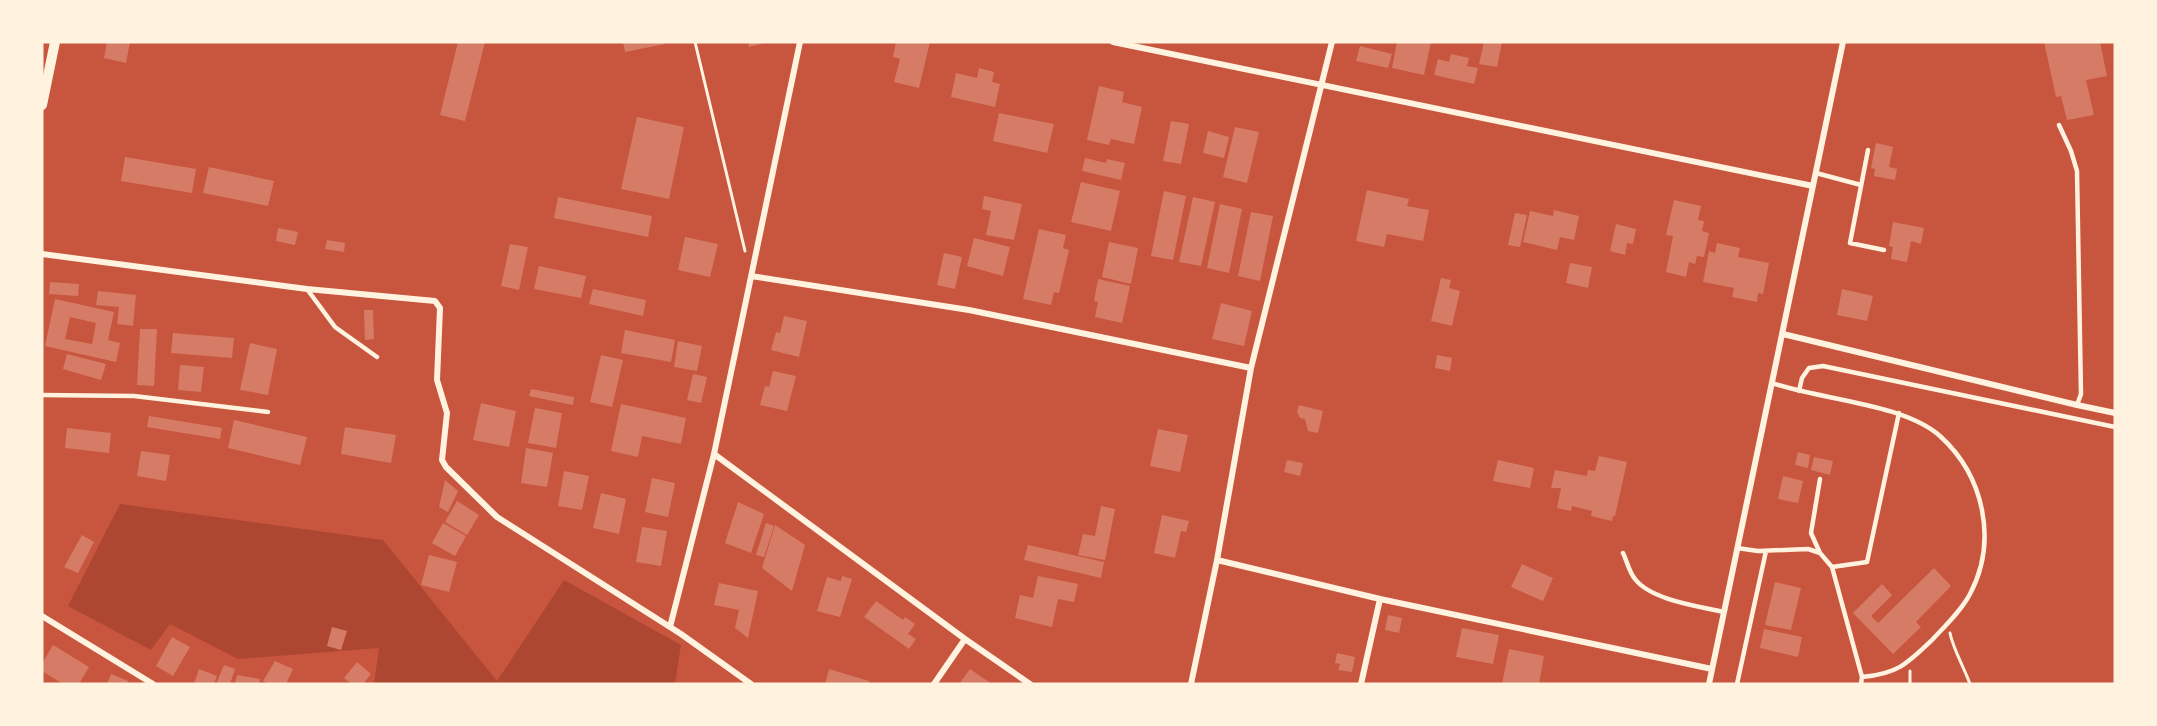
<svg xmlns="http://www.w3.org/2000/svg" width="2157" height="726" font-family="'Zilla Slab',serif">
	<rect width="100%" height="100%" fill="#c8553d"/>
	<path fill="#ae4732" d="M120,504L383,540L497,681L564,580L681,645L675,684H374L379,648L238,659L170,624L151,650L68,606Z"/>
	<path fill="#d67c66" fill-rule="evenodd" d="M107,42H130L126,63L104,58Z
		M458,42H485L465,121L440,115Z
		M623,42H664L665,44L625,52Z
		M748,42H763L764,43L749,47Z
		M896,42H930L919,88L894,82L900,59L893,57Z
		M1397,42H1431L1424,75L1392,68Z
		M1484,42H1502L1497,67L1479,64Z
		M2044,42H2100L2107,76L2086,80L2094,115L2067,120L2061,96L2056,97Z
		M1360,46L1392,54L1388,68L1356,61Z
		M1451,54L1469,58L1467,66L1478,68L1474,84L1434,75L1438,59L1449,62Z
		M979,68L994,72L992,82L1000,84L995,107L951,97L956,73L977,78Z
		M1099,86L1124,92L1122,102L1142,107L1134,144L1111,139L1109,145L1087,140Z
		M999,113L1054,124L1047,153L993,141Z
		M637,117L684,127L669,199L621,189Z
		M1171,121L1189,124L1181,164L1163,161Z
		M1235,127L1259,132L1247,183L1223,177Z
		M1208,131L1229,137L1224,158L1203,153Z
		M1876,143L1893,147L1889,167L1897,169L1895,180L1874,176L1875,169L1871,168Z
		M125,157L196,169L192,193L121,181Z
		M1085,158L1106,163L1107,159L1125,163L1121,180L1082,171Z
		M209,167L274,181L268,206L203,193Z
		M1081,182L1120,191L1111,231L1071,222Z
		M1367,190L1409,199L1407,206L1429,210L1423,241L1387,234L1384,247L1356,241Z
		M1164,191L1186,196L1173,260L1151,256Z
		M984,196L1022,204L1014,240L986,235L991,211L982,209Z
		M558,197L652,216L648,237L554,218Z
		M1193,197L1215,202L1201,266L1179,262Z
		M1674,200L1701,206L1698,220L1704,221L1702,231L1709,233L1704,257L1697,256L1695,264L1689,262L1686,277L1666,272L1673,236L1666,235Z
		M1220,204L1242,209L1229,273L1207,268Z
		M1554,210L1579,216L1574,240L1560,237L1557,250L1523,242L1530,211L1553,216Z
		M1251,212L1273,216L1260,281L1238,276Z
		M1515,213L1527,215L1520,247L1508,245Z
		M1893,222L1924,228L1921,244L1911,241L1907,262L1891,259L1893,247L1889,246Z
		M1616,224L1636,229L1633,244L1627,243L1625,255L1610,251Z
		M278,228L298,232L295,245L276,241Z
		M1039,229L1066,235L1063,248L1069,250L1059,293L1054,292L1051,305L1023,299Z
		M685,237L718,244L710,277L678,270Z
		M974,238L1010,247L1003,276L967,266Z
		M327,240L345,243L344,252L325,249Z
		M1109,242L1138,248L1131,284L1102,277Z
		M1717,243L1740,248L1738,257L1769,263L1763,294L1758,293L1757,302L1732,297L1734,288L1703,282L1709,251L1715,253Z
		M510,244L528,247L519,290L501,286Z
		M944,253L962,257L955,289L937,285Z
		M1570,263L1592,267L1588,288L1566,283Z
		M539,266L586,276L581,298L534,289Z
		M1441,278L1451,280L1449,288L1460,291L1452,326L1431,321Z
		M1098,279L1130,286L1122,323L1095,317L1098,302L1094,301Z
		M50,282L79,284L78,296L49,294Z
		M593,289L646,300L643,316L589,304Z
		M1842,289L1873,296L1867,321L1837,315Z
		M98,291L136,295L133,326L117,324L119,307L96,305Z
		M55,299L114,312L108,340L120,343L116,362L45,346ZM70,317L96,323L92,344L65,339Z
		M1221,303L1252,311L1244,346L1212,339Z
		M364,310H373L374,339L365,340Z
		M784,316L807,321L799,357L771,350L776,332L780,333Z
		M140,329H157L154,386L137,385Z
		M625,330L675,340L671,362L621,353Z
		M173,333L234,338L232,358L171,353Z
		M678,341L702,346L697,371L674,367Z
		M250,343L277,349L268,395L240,390Z
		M67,354L106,364L101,380L63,369Z
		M601,355L623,360L612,407L590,402Z
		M1437,355L1452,358L1450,371L1435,368Z
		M180,365L204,367L201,392L178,390Z
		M773,371L796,376L787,411L760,405L765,386L769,387Z
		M693,374L707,377L701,403L687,400Z
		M531,389L574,397L573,405L529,396Z
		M481,403L516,411L509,447L473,440Z
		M621,404L686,418L681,444L642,436L638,457L611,451Z
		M1299,405L1323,411L1318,433L1308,431L1305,419L1300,418L1297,412Z
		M535,408L562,413L556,448L528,443Z
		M149,416L222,428L220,439L147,427Z
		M234,420L307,437L300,465L228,448Z
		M345,427L396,435L391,463L341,454Z
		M67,428L111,433L109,453L65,448Z
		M1158,429L1188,435L1180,472L1150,466Z
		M526,448L553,453L547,487L521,483Z
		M141,451L170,455L166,481L137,476Z
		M1798,452L1810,455L1808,468L1795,465Z
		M1599,456L1627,462L1615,516H1613L1612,521L1591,516L1592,511L1572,506L1571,511L1557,508L1561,488H1551L1555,470L1587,476L1588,470L1595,471Z
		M1814,457L1833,461L1830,475L1811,470Z
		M1287,460L1303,463L1300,476L1284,472Z
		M1498,460L1534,468L1530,488L1493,481Z
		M564,471L589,476L582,510L558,506Z
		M1783,476L1803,481L1798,503L1778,499Z
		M652,478L675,483L668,517L645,512Z
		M445,480L458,491L448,512L439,507Z
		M601,493L626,499L619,534L593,528Z
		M457,501L479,515L467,535L445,522Z
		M738,502L764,514L751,553L725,543Z
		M1101,506L1115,509L1105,560L1078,555L1083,534L1095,536Z
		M1162,515L1189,521L1186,532L1181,531L1175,558L1154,553Z
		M443,523L466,536L455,556L432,543Z
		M766,523L774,526L764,557L756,555Z
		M775,525L805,545L792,591L762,568Z
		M642,527L667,531L661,566L636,562Z
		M82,535L94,542L78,573L64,567Z
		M1028,545L1104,562L1101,578L1024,560Z
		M429,555L457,562L449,592L421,585Z
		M1522,564L1553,578L1543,601L1511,587Z
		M1934,568L1951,586L1916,622L1921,627L1893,654L1853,613L1882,584L1892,595L1871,616L1878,623Z
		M842,576L852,579L840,617L817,611L827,577L841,581Z
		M1038,576L1078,584L1074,602L1058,599L1052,627L1015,618L1020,595L1033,598Z
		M1775,582L1801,588L1791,630L1765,625Z
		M719,583L758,591L748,638L735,628L739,610L714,605Z
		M876,601L903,620L905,617L915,624L908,634L916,639L909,649L864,617Z
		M1388,615L1402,618L1399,633L1385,630Z
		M332,627L347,631L341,650L327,646Z
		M1462,628L1499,635L1493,664L1456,657Z
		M1764,629L1802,637L1798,657L1760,648Z
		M172,637L190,647L173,676L156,666Z
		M53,645L89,667L79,684H63L42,671V664Z
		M1509,649L1544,656L1539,684H1502Z
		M1337,653L1355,657L1352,672L1338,670L1340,664L1335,663Z
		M275,661L293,669L286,684H269L263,681Z
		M357,662L371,674L363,684H352L344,678Z
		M224,665L235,669L230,684H216Z
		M199,669L217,676L214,684H194Z
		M829,669L869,681V684H825Z
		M970,669L992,684H959Z
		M111,674L128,681L127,684H107Z
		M237,675L260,679L259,684H235Z"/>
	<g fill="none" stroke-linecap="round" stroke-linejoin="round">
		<path stroke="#fff3e0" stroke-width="3" d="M695,42L745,251
			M1950,633C1953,649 1964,667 1970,684
			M1910,671V684"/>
		<path stroke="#fff3e0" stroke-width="4.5" d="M2059,125L2071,151L2077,171L2081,394L2077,405
			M1868,150L1850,243L1884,250
			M1816,173L1861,185
			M307,289L335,327L377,357
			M1772,383C1821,400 1902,403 1940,436C1984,476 1998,541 1970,594C1961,611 1945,626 1932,640C1907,664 1897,674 1862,677
			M1799,391L1802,378L1809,368L1823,366L2115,427
			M42,395L134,396L268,412
			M1820,479L1811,533L1820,553
			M1737,548L1758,551L1808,549L1820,553L1832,567L1862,677L1861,684
			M1623,553C1627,561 1629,572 1635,579C1651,600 1698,606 1724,612
			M1832,567L1867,562L1899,413
			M1737,684L1766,551"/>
		<path stroke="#fff3e0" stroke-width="6" d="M1113,42L1813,186
			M42,254L307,289L435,301L440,308L437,380L447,413L442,460L446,467L497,517L681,634L751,684
			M751,276L969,310L1251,368
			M1783,334L2077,405L2115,413
			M714,454L965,639L1030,684
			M1217,560L1380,599L1712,669
			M42,616L153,684
			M670,627L714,454L800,42
			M934,684L965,639
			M1191,684L1217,560L1251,368L1332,42
			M1361,684L1380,599
			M1709,684L1843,42"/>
		<path stroke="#fff3e0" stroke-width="10" d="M42,105L55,42"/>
	</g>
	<rect width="2157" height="726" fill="none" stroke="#fff3e0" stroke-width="87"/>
</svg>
